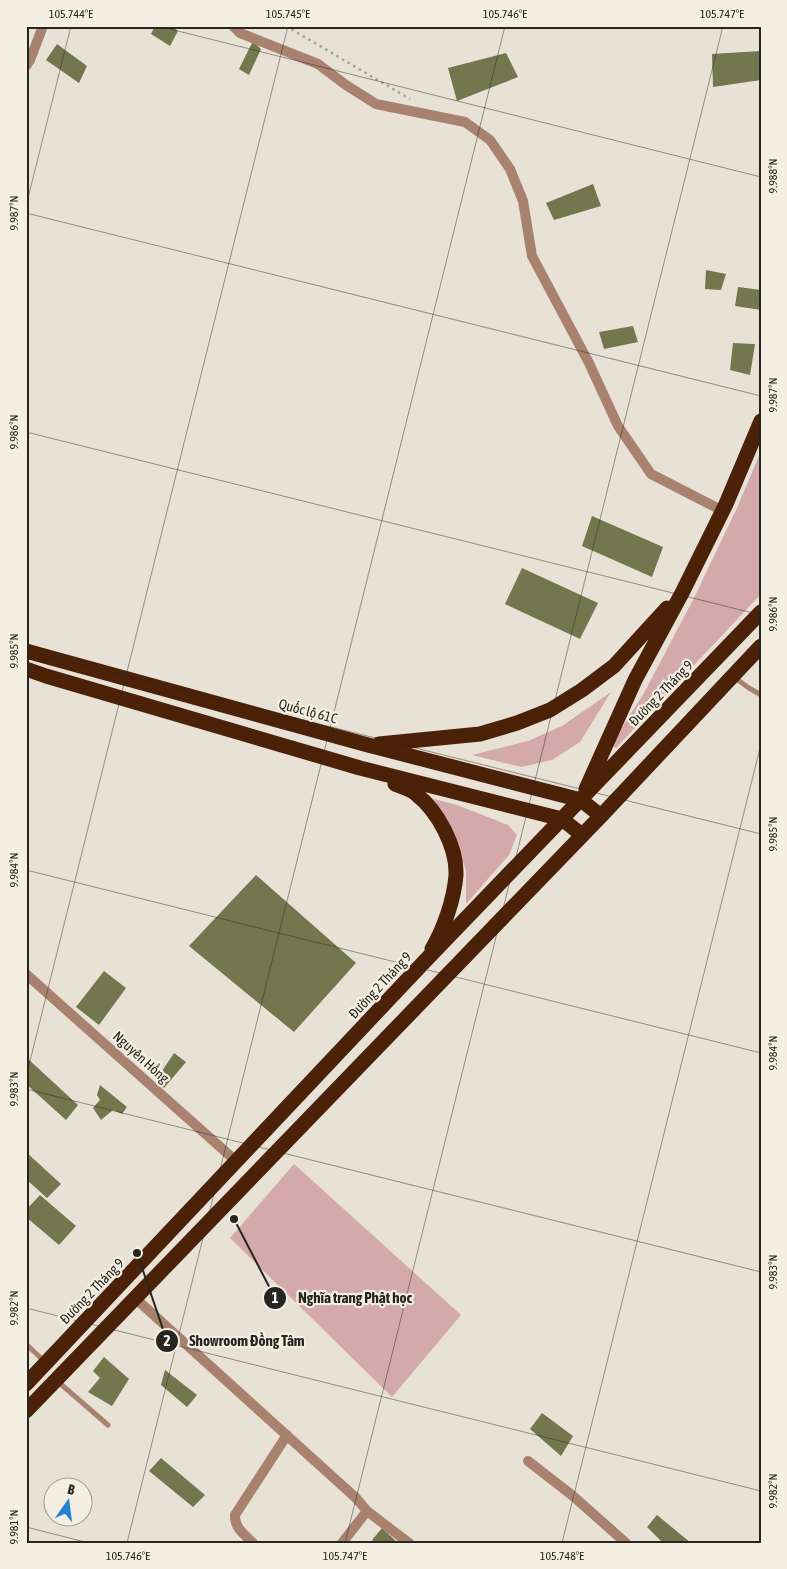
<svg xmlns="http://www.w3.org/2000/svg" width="787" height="1569" font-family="'Asap Condensed',sans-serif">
	<rect width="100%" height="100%" fill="#e8e1d5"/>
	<path fill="#d3a9ab" d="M761,451V594L616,748L611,745L644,693L694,598L737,508Z
		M611,692L580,742L552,760L521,767L472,755L528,741L562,726Z
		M430,798L457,805L508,825L517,835L509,855L466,904V871L457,842Z
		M294,1164L461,1315L392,1397L230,1238Z"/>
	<path fill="#72774d" d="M155,26H171L178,31L170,46L151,34Z
		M253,41L261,49L249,75L239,69Z
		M57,44L87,66L79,83L46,60Z
		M761,51V80L713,87L712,54Z
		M506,53L518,77L457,101L448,68Z
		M593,184L601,206L554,220L546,203Z
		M706,270L726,274L721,290L705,289Z
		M738,287L761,290V310L735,306Z
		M633,326L638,342L604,349L599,332Z
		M733,343L755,344L750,375L730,370Z
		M592,516L663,547L652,577L582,546Z
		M522,568L598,603L580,639L505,604Z
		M256,875L356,963L294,1032L189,946Z
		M104,971L126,988L99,1025L76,1007Z
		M174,1053L186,1062L164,1088L156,1080Z
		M26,1057L78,1105L66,1120L26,1084Z
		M100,1085L127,1107L122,1114L113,1110L101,1120L93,1108L100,1100L97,1095Z
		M26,1152L61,1184L47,1198L26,1179Z
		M40,1195L76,1226L59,1245L26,1217V1210Z
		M104,1357L129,1379L112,1406L88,1392L100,1378L93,1371Z
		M165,1370L197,1395L187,1407L161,1385Z
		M542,1413L573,1436L561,1456L530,1429Z
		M161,1458L205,1495L193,1507L149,1471Z
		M657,1515L691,1543H663L647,1527Z
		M382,1528L398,1543H376L372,1540Z"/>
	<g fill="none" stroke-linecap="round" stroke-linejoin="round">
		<path stroke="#a5a096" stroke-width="2.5" stroke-dasharray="2.5 4" stroke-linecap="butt" d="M286,26L410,99"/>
		<path stroke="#a8826f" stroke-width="5" d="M735,678L749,688L761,695
			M26,1344L44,1361
			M56,1380L108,1425"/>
		<path stroke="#a8826f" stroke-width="10" d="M233,26L240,33L318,64L346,85L376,104L465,122L490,140L510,169L523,201L532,256L589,363L618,426L651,474L723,511
			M26,66L30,60L43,26
			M26,974L237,1162
			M135,1298L356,1498L367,1511L409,1543
			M528,1461L573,1496L626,1543
			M253,1543C245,1535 234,1528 235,1515L287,1435
			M342,1543L367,1511"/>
		<path stroke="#4b2108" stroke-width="15" d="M26,651L368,745L581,800L601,816
			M26,669L46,676L360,768L562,819L582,835
			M379,744L480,734L517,723L550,710L582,690L614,666L667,608
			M395,784C402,787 411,789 416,794C438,811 457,847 456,875C454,900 444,928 432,949
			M586,789L635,680L682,593L726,504L761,421
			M26,1384L424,962L761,612
			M26,1411L601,816L761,646"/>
	</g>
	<path fill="none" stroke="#272520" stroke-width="1" stroke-opacity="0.45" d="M158,26L761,177M26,206L71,26M26,213L761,396M26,432L761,615M26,651L761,834M26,870L761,1053M26,1077L288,26M26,1089L761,1272M26,1308L761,1491M26,1527L89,1543M127,1543L505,26M345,1543L723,26M562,1543L761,744"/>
	<g text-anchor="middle" stroke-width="4.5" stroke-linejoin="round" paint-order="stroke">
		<g font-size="14" fill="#272520" stroke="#f5eee2">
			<text transform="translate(661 693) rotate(-46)" y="5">Đường 2 Tháng 9</text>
			<text transform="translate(308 711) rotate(15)" y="5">Quốc lộ 61C</text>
			<text transform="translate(380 985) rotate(-47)" y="5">Đường 2 Tháng 9</text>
			<text transform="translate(141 1057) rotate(42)" y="5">Nguyên Hồng</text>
			<text transform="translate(92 1291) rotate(-46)" y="5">Đường 2 Tháng 9</text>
		</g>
	</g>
	<path fill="none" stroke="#272520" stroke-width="2" d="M234 1219L275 1298M137 1253L167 1341"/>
	<g fill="#272520" stroke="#f5eee2" stroke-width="2">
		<circle cx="234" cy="1219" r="5"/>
		<circle cx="137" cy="1253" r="5"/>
		<circle cx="275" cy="1298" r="12"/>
		<circle cx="167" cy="1341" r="12"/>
	</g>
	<g font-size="15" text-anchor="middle" font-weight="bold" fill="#fff">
		<text x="275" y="1303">1</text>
		<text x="167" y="1346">2</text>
	</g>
	<g font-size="15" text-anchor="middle" font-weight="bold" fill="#272520" stroke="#f5eee2" stroke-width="4.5" stroke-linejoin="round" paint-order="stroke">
		<text x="355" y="1303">Nghĩa trang Phật học</text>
		<text x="247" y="1346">Showroom Đồng Tâm</text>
	</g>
	<rect width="787" height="1569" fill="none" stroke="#f5eee2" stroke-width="55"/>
	<g transform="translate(68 1502) rotate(14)"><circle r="24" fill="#f5eee2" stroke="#a39e94"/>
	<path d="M0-4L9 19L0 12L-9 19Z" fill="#2482ce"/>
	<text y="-8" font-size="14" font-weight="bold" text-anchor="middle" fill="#272520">B</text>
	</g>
	<rect x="28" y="28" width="732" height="1514" fill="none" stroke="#272520" stroke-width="2"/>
	<g font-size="12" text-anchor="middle" fill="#272520">
		<text x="71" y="18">105.744°E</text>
		<text x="288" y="18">105.745°E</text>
		<text x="505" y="18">105.746°E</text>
		<text x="722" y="18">105.747°E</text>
		<text transform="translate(773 176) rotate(-90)" y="4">9.988°N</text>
		<text transform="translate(14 213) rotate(-90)" y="4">9.987°N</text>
		<text transform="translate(773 395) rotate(-90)" y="4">9.987°N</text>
		<text transform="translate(14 432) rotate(-90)" y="4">9.986°N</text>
		<text transform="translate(773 614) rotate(-90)" y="4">9.986°N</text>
		<text transform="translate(14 651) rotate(-90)" y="4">9.985°N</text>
		<text transform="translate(773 834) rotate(-90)" y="4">9.985°N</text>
		<text transform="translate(14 870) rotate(-90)" y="4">9.984°N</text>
		<text transform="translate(773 1053) rotate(-90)" y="4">9.984°N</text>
		<text transform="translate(14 1089) rotate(-90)" y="4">9.983°N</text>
		<text transform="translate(773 1272) rotate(-90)" y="4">9.983°N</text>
		<text transform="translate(14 1308) rotate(-90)" y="4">9.982°N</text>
		<text transform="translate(773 1491) rotate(-90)" y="4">9.982°N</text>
		<text transform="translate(14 1527) rotate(-90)" y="4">9.981°N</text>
		<text x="128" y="1560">105.746°E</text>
		<text x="345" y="1560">105.747°E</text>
		<text x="562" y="1560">105.748°E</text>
	</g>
</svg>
